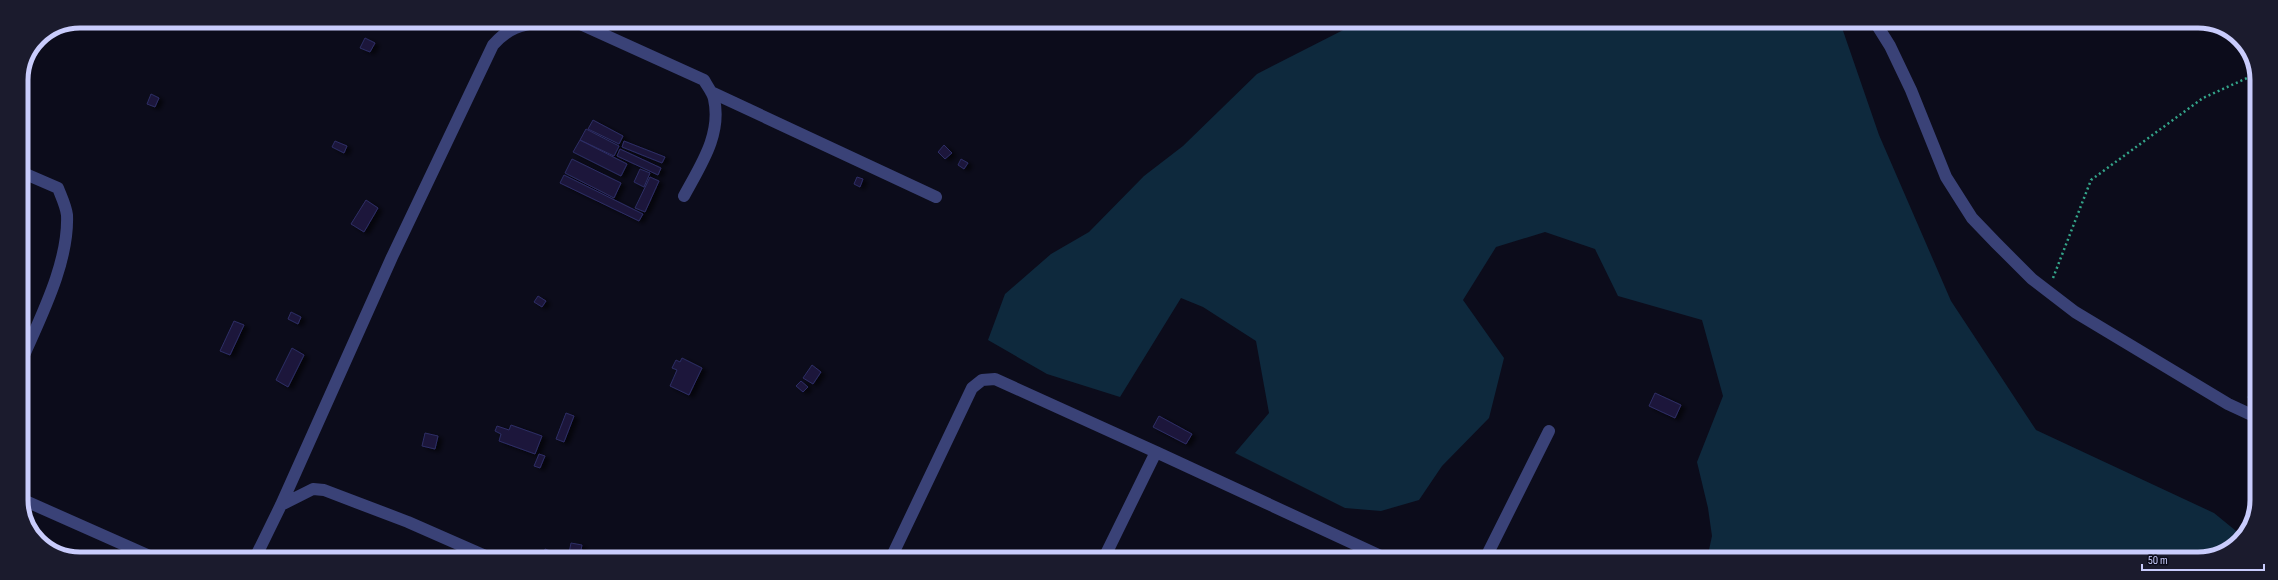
<svg xmlns="http://www.w3.org/2000/svg" width="2278" height="580" font-family="'Sofia Sans Condensed',sans-serif">
	<defs>
		<filter id="shadow"><feDropShadow dx="4.5" dy="2.5" stdDeviation="2" flood-color="#0009"/></filter>
	</defs>
	<rect width="100%" height="100%" fill="#0c0c1b"/>
	<path fill="#0e293d" d="M1359,22H1840L1879,135L1951,301L2036,430L2214,513L2241,535L2234,547L2198,559H1707L1712,536L1708,508L1697,462L1723,396L1702,320L1618,296L1595,249L1545,232L1496,247L1463,300L1504,358L1489,418L1442,466L1419,500L1381,511L1345,508L1235,453L1269,413L1256,341L1203,307L1181,298L1120,397L1047,374L988,340L1005,294L1051,254L1089,232L1144,176L1183,146L1257,74Z"/>
	<path fill="#1a193b" stroke="#2e2d65" filter="url(#shadow)" d="M365,38L375,43L370,52L360,48Z
		M151,94L159,98L155,107L147,104Z
		M593,120L623,136L619,144L588,129Z
		M586,129L619,146L614,156L580,140Z
		M580,140L627,164L621,176L573,152Z
		M335,141L347,146L344,153L332,147Z
		M624,141L665,157L662,163L622,147Z
		M944,145L952,153L945,159L938,152Z
		M620,149L661,168L658,175L617,156Z
		M572,159L621,183L614,198L565,173Z
		M961,159L968,163L964,169L958,165Z
		M640,169L650,173L644,187L634,182Z
		M564,175L643,214L639,221L560,183Z
		M650,177L659,181L645,212L635,208Z
		M857,177L863,179L860,187L854,184Z
		M366,200L378,208L364,232L351,224Z
		M538,296L546,301L542,307L534,302Z
		M291,312L301,317L298,324L288,319Z
		M234,321L244,325L230,355L220,351Z
		M292,348L304,355L288,387L276,380Z
		M682,358L702,368L689,395L670,386L677,370L672,368L676,360L680,362Z
		M812,365L821,372L813,384L803,378Z
		M801,381L808,387L803,392L796,386Z
		M1655,393L1681,405L1675,418L1649,406Z
		M566,413L574,416L564,442L556,439Z
		M1159,416L1192,434L1186,444L1153,427Z
		M511,425L542,436L535,454L499,441L501,434L495,431L497,426L509,430Z
		M425,433L438,436L435,449L422,446Z
		M539,454L545,456L540,468L534,466Z
		M571,543L582,545L581,550L586,551L584,558H568Z
		M545,549L563,556L562,558H542Z"/>
	<g fill="none" stroke-linecap="round" stroke-linejoin="round">
		<path stroke="#34a58a" stroke-width="2.5" stroke-dasharray="2 3" stroke-linecap="butt" d="M2053,278L2091,180L2203,98L2256,74
			M2248,398L2256,395"/>
		<path stroke="#3a4277" stroke-width="12" d="M567,21L576,22L704,80C707,86 713,93 714,99C722,135 700,166 684,196
			M1875,22L1890,46L1911,90L1946,177L1972,218L1996,243L2032,279L2075,312L2228,404L2256,417
			M711,92L936,197
			M21,172L58,188C61,196 66,206 67,215C69,263 40,318 21,362
			M21,499L154,558
			M281,505L313,489L324,490L408,522L490,558
			M255,558L281,505L392,257L493,45C510,26 522,25 546,21
			M891,558L972,388L982,380L995,379L1156,452
			M1104,558L1156,452L1387,559
			M1485,559L1549,431"/>
	</g>
	<path d="M0 0H2278V580H0ZM80 28H2198A52 52 0 0 1 2250 80V500A52 52 0 0 1 2198 552H80A52 52 0 0 1 28 500V80A52 52 0 0 1 80 28Z" fill="#1b1b2d" fill-rule="evenodd"/>
	<path fill="none" stroke="#c9ccfc" stroke-width="5" d="M80 28H2198A52 52 0 0 1 2250 80V500A52 52 0 0 1 2198 552H80A52 52 0 0 1 28 500V80A52 52 0 0 1 80 28Z"/>
	<path d="M2142 564v6h122v-6" fill="none" stroke="#c9ccfc" stroke-width="2"/>
	<text x="2148" y="564" font-size="12" fill="#c9ccfc" stroke="#0c0c1b" stroke-width="3" paint-order="stroke">50 m</text>
</svg>
